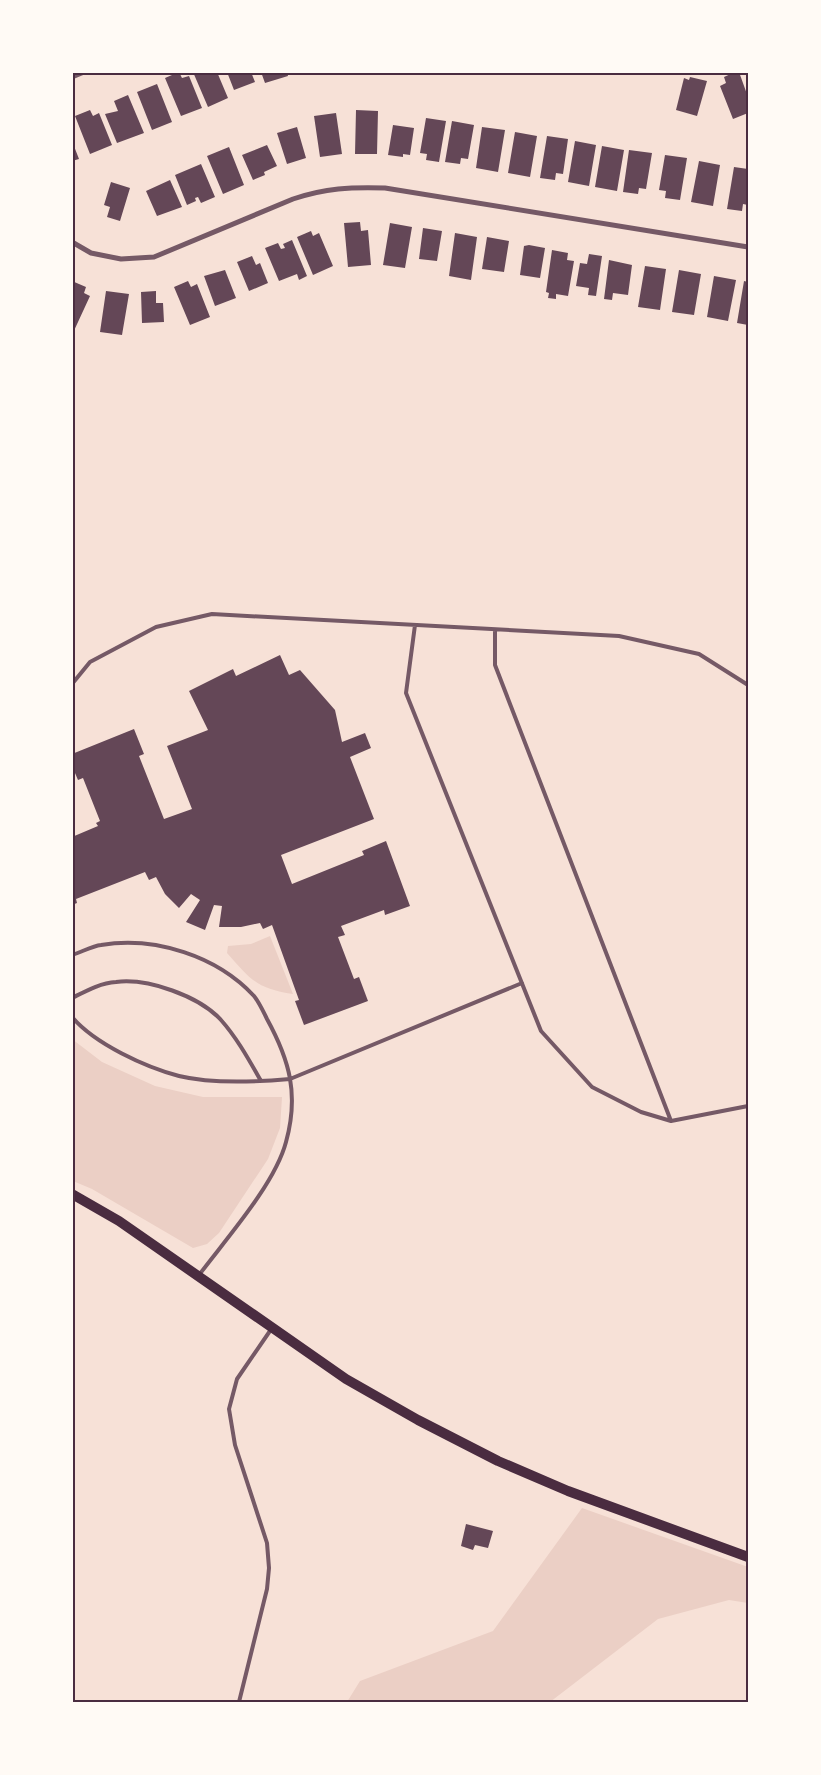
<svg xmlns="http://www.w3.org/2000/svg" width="821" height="1775" font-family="Signika,sans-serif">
	<rect width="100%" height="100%" fill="#f7e1d7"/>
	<path fill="#ebcfc5" d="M270,936L293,994C257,989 250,979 227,953L228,946L251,944Z
		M72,1039L102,1062L155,1086L203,1097H282L280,1128L268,1159L219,1233L207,1244L193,1248L92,1189L73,1181Z
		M582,1508L748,1567V1603L729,1600L658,1619L550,1702H347L360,1681L493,1631Z"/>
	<path fill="#644757" d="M179,72L182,78L189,76L202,108L181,116L165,78Z
		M193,72H217L228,98L208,107Z
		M227,72H251L255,82L234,90Z
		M261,72H287L288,76L265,83Z
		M735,72H739L748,97V113L733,119L720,86L726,83L724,77Z
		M690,77L707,81L697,116L676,110L684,78L689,80Z
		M157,84L172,122L152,130L137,92Z
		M128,95L144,133L117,143L105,114L118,111L114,101Z
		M90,110L93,116L99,113L112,145L90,154L75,116Z
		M356,110L378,111L377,154H355Z
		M336,113L342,154L320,157L314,116Z
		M426,118L446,121L439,162L426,160L427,154L420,153Z
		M452,121L474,125L468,159L461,158L460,164L445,162Z
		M393,125L414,128L410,155L403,154V157L388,155Z
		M297,127L306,158L287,164L277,133Z
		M482,127L505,130L498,172L476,168Z
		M515,132L537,136L530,177L508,173Z
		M547,136L568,139L563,174L556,173L555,180L540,178Z
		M72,141L79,159L72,161Z
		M575,141L596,145L589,186L568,182Z
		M267,145L277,166L264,172L265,175L253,180L242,155Z
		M602,146L624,150L617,191L595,187Z
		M229,147L244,185L223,194L207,156Z
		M629,150L652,153L646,189L639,188L638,194L623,192Z
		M665,155L687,158L680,200L665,198L666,191L659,190Z
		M699,161L720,165L713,206L691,202Z
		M201,164L215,197L201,203L198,197L195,198L196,201L187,205L175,175Z
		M734,167L748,169V205L743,204L742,211L727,209Z
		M170,180L182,207L157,216L146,191Z
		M111,182L130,188L120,221L107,217L110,207L104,205Z
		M360,222L361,231L368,230L371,265L348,267L344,223Z
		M390,223L412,227L405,268L383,265Z
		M423,228L442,231L437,261L419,259Z
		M311,231L313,236L319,233L333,266L313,275L297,237Z
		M455,233L477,237L471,280L449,276Z
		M487,237L509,241L504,272L482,269Z
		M292,240L307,276L299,280L297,274L279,281L265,248L278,243L281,249L285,248L283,244Z
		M529,245L545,248L540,278L520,275L524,246Z
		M552,250L568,253L567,260L574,261L568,296L556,294V299L548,298L549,293L546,292Z
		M589,254L602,256L596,296L588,295L589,288L576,286L580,263L587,264Z
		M252,256L256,265L260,263L268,283L249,291L237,262Z
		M609,260L632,265L628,295L613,293L612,300L604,299Z
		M645,266L666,269L660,310L638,307Z
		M225,270L236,298L215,306L204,276Z
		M679,270L701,274L694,315L672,312Z
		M714,276L736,280L728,321L707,317Z
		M72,281L86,287L84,293L90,296L72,335Z
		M188,281L191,287L197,284L210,317L190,325L174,287Z
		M744,281L748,282V325L737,323Z
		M106,291L129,294L122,335L100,332Z
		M156,291V303H163L164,322L142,323L141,292Z
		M280,655L289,675L300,670L335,710L342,742L365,733L371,748L350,757L374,819L281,855L292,884L364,855L362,851L386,841L410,906L385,915L384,910L341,926L345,935L338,937L354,979L359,977L368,1001L304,1025L295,1001L299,1000L272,925L263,929L260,923L241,927H219L222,906L214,905L205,930L186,922L200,900L191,894L179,908L165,894L156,877L149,880L145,872L76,899L77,903L72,905V837L98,826L96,823L100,821L83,778L78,780L72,766V754L134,729L144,754L139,756L164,819L192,809L167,746L208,730L189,691L233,669L236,676Z
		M466,1524L493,1531L488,1548L475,1545L473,1550L461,1546Z"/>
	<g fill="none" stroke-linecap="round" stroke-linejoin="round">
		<path stroke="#755966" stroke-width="4" d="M415,625L406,693L541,1031L592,1087L641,1112L671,1121L748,1106
			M495,630V665L671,1121
			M72,684L90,662L156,627L212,614L619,636L699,654L748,685
			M72,955C82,952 92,946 101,945C155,936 217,956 254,996C259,1002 263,1011 267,1019C290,1061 299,1095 286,1142C275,1184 226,1239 199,1275
			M72,998C86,991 100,983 116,982C148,978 199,996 221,1020C237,1038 249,1060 261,1081
			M72,1017C95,1044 145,1067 179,1076C212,1084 256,1082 290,1079L522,983
			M239,1702L267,1589L269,1568L267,1543L235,1445L229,1409L237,1379L272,1328"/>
		<path stroke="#755966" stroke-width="5" d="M72,77L84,72
			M72,242L91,253L121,259L154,257L293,199C326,188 350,187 385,188L748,247"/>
		<path stroke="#4a2c40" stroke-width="10" d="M72,1194L119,1221L346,1379L418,1420L498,1461L568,1491L748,1557"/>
	</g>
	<rect width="821" height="1775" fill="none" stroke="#fffaf5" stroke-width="148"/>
	<rect x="74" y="74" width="673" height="1627" fill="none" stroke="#4a2c40" stroke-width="2"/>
</svg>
